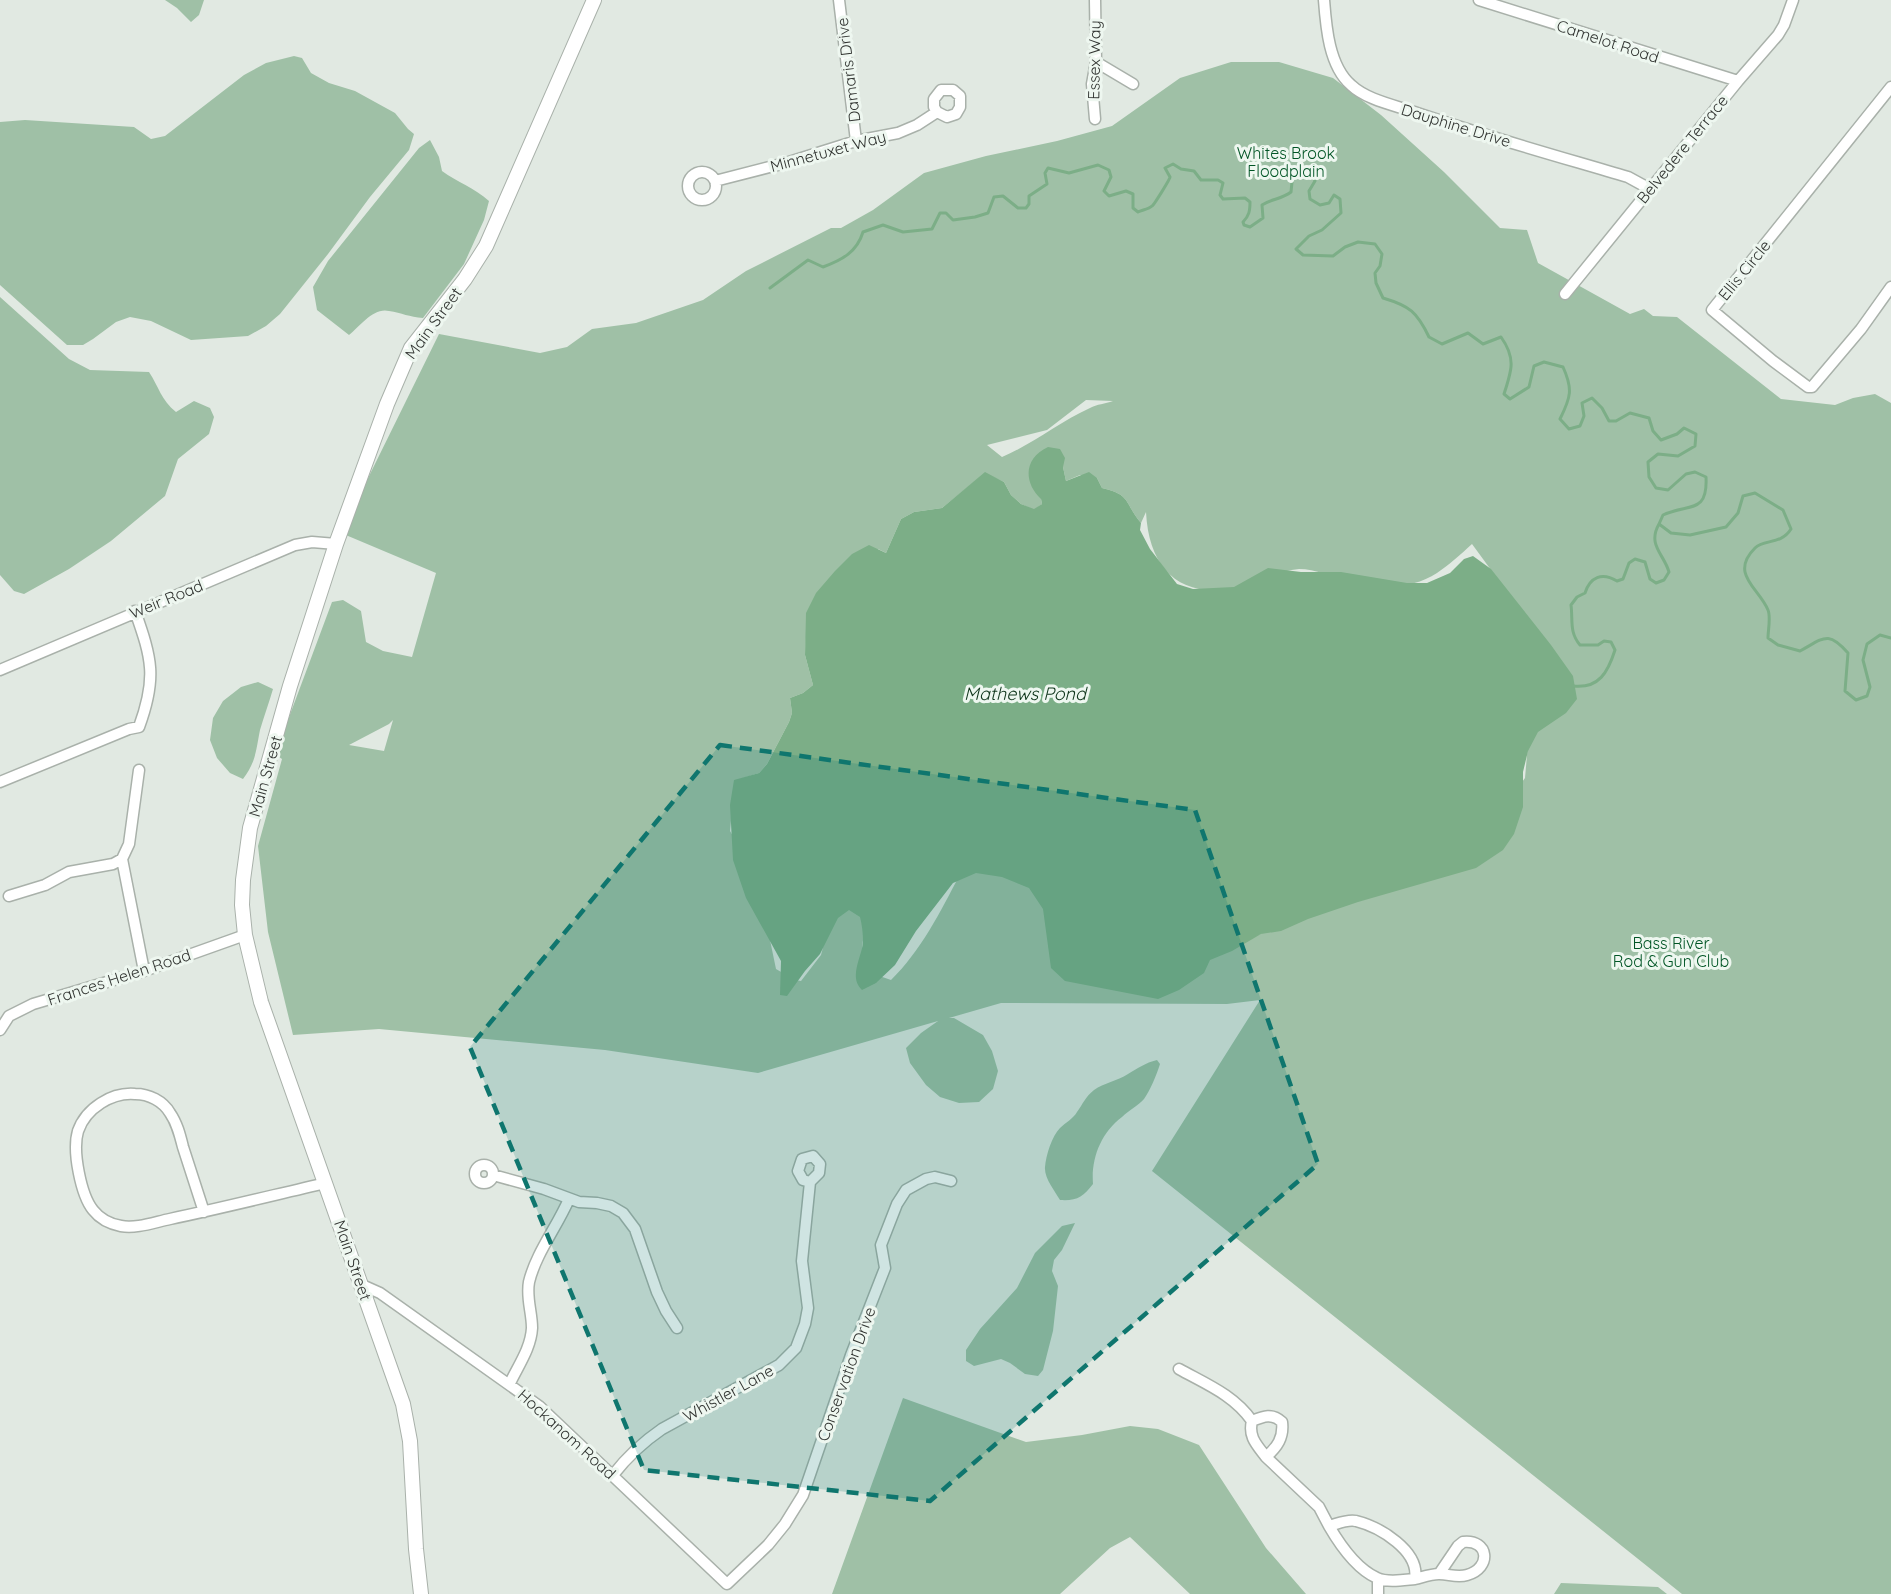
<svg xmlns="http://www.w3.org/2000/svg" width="1891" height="1594" font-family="Quicksand,sans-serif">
	<rect width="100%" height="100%" fill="#e1e9e2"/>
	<path fill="#9fc0a6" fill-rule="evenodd" d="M165,0H204L199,15L191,22L177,8Z
		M294,56L302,58L311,73L329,83L355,91L395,113L408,129L414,134L409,150L370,197L328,254L280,314L266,326L248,336L191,340L151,321L130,317L116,322L93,339L83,345H67L0,285V122L25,120L134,127L151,139L165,136L244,75L266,63Z
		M1231,62H1279L1333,78L1381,115L1444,172L1500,228L1527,230L1538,263L1630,314L1644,309L1653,316L1677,317L1781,399L1835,405L1853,398L1875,394L1891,403V1594H1682L1152,1171L1260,1000L1227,1004L1001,1003L949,1018H954L983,1035L992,1051L998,1071L993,1089L979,1102L959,1103L940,1097L926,1085L910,1063L906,1048L921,1033L938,1021L758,1073L605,1050L379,1029L293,1035L268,932L258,846L282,759L279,757V744L332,602L343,600L361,611L366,642L383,651L412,657L436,573L341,533L439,334L540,353L567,347L592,329L636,323L703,300L746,271L831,228H841L873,210L924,173L986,156L1057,141L1112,126L1180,78ZM1086,400L1113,401C1105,404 1097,404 1090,408C1059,422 1033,444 1002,457L987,445L1047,430ZM1063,467L1066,481L1080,475L1097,478L1102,488C1132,495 1124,503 1141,523L1146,512C1149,574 1186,603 1247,585C1264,580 1281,570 1299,569C1315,569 1333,577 1348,581C1376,588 1412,590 1437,573C1449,565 1461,554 1472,544L1571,679L1529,732L1525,778L1496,818L1228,950L1001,863L959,876C941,911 920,952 891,980L868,972L862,948L866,917L828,888L826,936L821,955L801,981L795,980L776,969L764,911L748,862L730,831L733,800L740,779L759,773L767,764L789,722L792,713L790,698L803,693L813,685L805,655L806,638L878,549L886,553L901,519L914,512L942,508L985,473L1004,482L1011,495L1021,504L1034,510L1042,504L1041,499ZM393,720L384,751L349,745L389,724Z
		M430,140L439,157L442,171C457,182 475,188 489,201L484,220L464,264L423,318C409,317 402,313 389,311C374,307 360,326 349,335L317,310L313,287L328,261L419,148Z
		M0,297L69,359L90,370L149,372C159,387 161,400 176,412L194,401L210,408L214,417L209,434L178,459L165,496L111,541L69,569L24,594L14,591L0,575Z
		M258,682L273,689C269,703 264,716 260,730C256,750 256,762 243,779L230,773L217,758L210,740L213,718L223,701L241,687Z
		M1157,1060L1160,1064C1157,1074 1150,1091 1144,1099C1139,1105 1128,1111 1122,1117C1101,1133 1091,1158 1093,1184C1083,1197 1077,1201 1060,1200C1055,1191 1044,1178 1045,1167C1046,1155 1052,1136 1060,1128C1066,1122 1073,1119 1077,1112C1083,1104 1085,1097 1094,1090C1104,1083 1117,1081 1128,1074C1138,1068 1145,1063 1157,1060Z
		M1075,1223L1062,1250L1054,1260L1052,1271L1058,1286L1053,1331L1043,1370L1038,1376L1025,1374L1010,1363L1001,1359L974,1366L966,1361V1350L980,1329L1017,1288L1035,1253L1062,1226Z
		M903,1398L1026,1442L1082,1435L1130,1426L1158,1429L1199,1445L1266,1548L1306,1594H1190L1130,1537L1110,1548L1060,1594H832Z
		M1561,1583L1658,1587L1667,1594H1554Z"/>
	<path fill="#7cae87" d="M1048,447L1060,449L1065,458L1063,467L1066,481L1089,472L1097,478L1102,488C1132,495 1124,503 1141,523L1140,530L1150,549L1177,584L1193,589L1234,587L1268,568L1301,572H1341L1407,583H1427L1450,573L1464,559L1473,556L1491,569L1551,645L1573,676L1577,699L1566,713L1538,732L1528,751L1523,772V807L1514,834L1503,850L1476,868L1358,902L1308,919L1281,931L1261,934L1232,951L1210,960L1204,973L1179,990L1158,999L1065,981L1051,968L1043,909L1029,888L1002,877L976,873L953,883L916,931L895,965L876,983L862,990C848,977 862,957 863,942C863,933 862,925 860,917L849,910L838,918L820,954L805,971L787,996L780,995L781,961L746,898L733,860L730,805L734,780L759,773L767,764L789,722L792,713L790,698L803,693L813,685L805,655L806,613L816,593L835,571L852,554L869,545L886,553L901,519L914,512L942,508L985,472L1004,482L1011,495L1021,504L1034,509L1042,504L1041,499C1023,482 1024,458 1048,447Z"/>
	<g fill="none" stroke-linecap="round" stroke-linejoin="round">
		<path stroke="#7cae87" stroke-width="3" d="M770,288L808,260L823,267C842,260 857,252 863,232L883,225L903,232L932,229L940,213H946L953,220L975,217L988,213L994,197L1003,196L1018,208H1026L1029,204V196L1047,184L1045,173L1048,168L1069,173L1098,165L1109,170L1111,177L1104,191L1109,196L1126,191L1133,194V208L1138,212C1142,210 1149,209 1152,206C1154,205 1170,179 1170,177L1165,168L1173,164L1181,169L1194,171L1201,180H1218L1223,183L1220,195L1223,199L1245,198L1250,202C1250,211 1249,216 1243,222L1244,225L1250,227L1263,218L1262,205C1271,199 1282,199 1291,192L1292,182L1289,176L1291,172L1302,169L1313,175L1315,181L1309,191L1310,199L1320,205L1329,203L1334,195L1340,199L1341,213L1322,230L1309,236L1296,249L1303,255L1333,256L1345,247L1358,242L1375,244L1382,254L1380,266L1375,273L1376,283L1383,298C1410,306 1417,312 1429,337L1442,344L1468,333L1483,344L1501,337C1516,358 1512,370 1504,394L1510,399L1529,387L1534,366L1544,362L1563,367C1573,389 1571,397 1560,419L1569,429L1580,426L1584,416L1582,403L1592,398L1602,408L1609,421H1616L1630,413L1649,418L1653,431L1661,440L1677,434L1684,428L1696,434L1695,446L1678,456L1658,454L1648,462L1649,477L1656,488L1668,490L1686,474L1695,472L1706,477C1708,515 1688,503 1663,515L1659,524L1671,533L1690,535L1726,527L1738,513L1743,496L1755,493L1783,510L1791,529C1781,545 1764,539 1755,548C1729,574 1759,588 1768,610C1771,617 1768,630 1768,638L1778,645L1800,651C1824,638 1828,630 1848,653L1845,691L1856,700L1867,696L1870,687L1863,660L1867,644L1880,635L1891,638
			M1573,686C1599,689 1608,672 1615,650L1611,642L1604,641L1598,645H1580C1569,632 1573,620 1571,605L1577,597L1585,593C1590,577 1602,572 1617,581L1623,579L1629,563L1635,559L1645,562L1650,579L1656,583L1664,580L1669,572C1664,554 1647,545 1659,524"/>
		<defs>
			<path id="minor" d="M839,0L856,141
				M1095,0L1096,62L1092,84L1095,119
				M1324,0C1326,27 1329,66 1351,85C1367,100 1394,105 1414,112C1485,136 1557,156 1628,177L1650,189
				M1479,0L1738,81
				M1096,62L1133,84
				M1891,87L1712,310L1773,361L1808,387H1812L1861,329L1891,287
				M688 186a14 14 0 1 1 28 0a14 14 0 1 1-28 0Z
				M715,181L789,162L856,141L898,133L917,125L937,112L934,107V99L941,90H953L960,96V107L956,114L947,117L937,112
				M1565,294L1738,81L1778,35L1784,25L1793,0
				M0,670L295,545L312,542L336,544
				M139,770L129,844L122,859L144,971
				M0,782L129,729L139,727C157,678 152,659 135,611
				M9,896L45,885L69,872L113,864L122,859
				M0,1030L9,1016L33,1004L144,971L245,935
				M475 1174a9 9 0 1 1 18 0a9 9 0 1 1-18 0Z
				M493,1175L544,1189L579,1202L597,1203L611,1206L623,1213L635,1229L657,1292L666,1311L677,1328
				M204,1212C197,1190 190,1168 183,1147C180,1135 177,1123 170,1113C163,1101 149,1094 135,1094C112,1092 86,1108 78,1131C72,1151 81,1195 93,1210C100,1219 110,1224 121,1226C136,1229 155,1222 170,1219C222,1208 274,1195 326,1183
				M362,1285L380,1293L539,1406L727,1584L768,1545L785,1524L803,1495L851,1355L885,1268L881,1245L897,1204L906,1190L926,1179L935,1177L951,1181
				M1179,1369C1206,1384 1234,1395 1252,1421C1248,1437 1257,1445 1266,1457C1277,1447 1284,1438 1282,1422C1272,1413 1264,1416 1252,1421
				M510,1383C518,1366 531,1348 532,1328C532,1312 526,1298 529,1282C536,1253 557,1227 569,1199
				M1266,1457L1319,1507L1329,1526C1337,1524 1347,1519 1356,1521C1380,1527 1420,1551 1415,1579C1423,1577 1431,1574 1439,1574C1449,1574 1457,1578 1467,1575C1492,1568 1489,1539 1463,1542L1458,1546L1439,1574
				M613,1475C627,1457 643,1442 662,1429L779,1365L796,1348L805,1324L808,1308L802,1261L810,1182L819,1173L820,1164L813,1156L802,1159L798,1171L803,1180L810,1182
				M1329,1526C1340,1545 1357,1569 1377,1578C1387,1583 1404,1580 1415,1579
				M1378,1594V1579"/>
			<path id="major" d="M421,1594L416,1549L410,1441L403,1404L261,1002L245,935L242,905L243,880L250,828L290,686L336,544L387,404L411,348L465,279L486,246L594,0"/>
		</defs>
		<use href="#minor" stroke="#a9b1aa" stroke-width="13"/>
		<use href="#major" stroke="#a9b1aa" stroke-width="16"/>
		<use href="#minor" stroke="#fff" stroke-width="10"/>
		<use href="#major" stroke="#fff" stroke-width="14"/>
	</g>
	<path fill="#0f766e" fill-opacity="0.2" stroke="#0f766e" stroke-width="4.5" stroke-dasharray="12 8" stroke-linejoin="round" d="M720,745L1195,810L1318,1164L930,1501L644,1470L470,1047Z"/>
	<g text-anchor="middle" stroke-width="6" stroke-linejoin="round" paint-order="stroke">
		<g font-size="16" fill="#313431" stroke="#eef7f0">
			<text transform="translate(1608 41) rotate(18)" y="6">Camelot Road</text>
			<text transform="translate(1094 60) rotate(-89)" y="6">Essex Way</text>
			<text transform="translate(848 70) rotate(-97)" y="6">Damaris Drive</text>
			<text transform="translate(1456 125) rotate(17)" y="6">Dauphine Drive</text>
			<text transform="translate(1682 149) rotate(-51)" y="6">Belvedere Terrace</text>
			<text transform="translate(828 151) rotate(-15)" y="6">Minnetuxet Way</text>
			<text transform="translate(1744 270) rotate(-51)" y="6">Ellis Circle</text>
			<text transform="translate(433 323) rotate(-54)" y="6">Main Street</text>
			<text transform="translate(166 599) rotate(-22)" y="6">Weir Road</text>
			<text transform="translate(265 776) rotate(-74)" y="6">Main Street</text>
			<text transform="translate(119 977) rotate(-18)" y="6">Frances Helen Road</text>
			<text transform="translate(353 1260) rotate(71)" y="6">Main Street</text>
			<text transform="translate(846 1374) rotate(-70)" y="6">Conservation Drive</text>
			<text transform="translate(728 1393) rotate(-29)" y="6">Whistler Lane</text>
			<text transform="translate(567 1434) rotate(42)" y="6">Hockanom Road</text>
		</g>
		<g font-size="16" fill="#005525" stroke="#eef7f0">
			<text x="1286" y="159">Whites Brook<tspan x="1286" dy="18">Floodplain</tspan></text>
			<text x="1671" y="949">Bass River<tspan x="1671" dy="18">Rod &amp; Gun Club</tspan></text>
		</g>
		<g font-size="18" font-style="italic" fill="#0d3419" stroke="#eef7f0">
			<text x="1025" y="700">Mathews Pond</text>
		</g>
	</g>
</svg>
